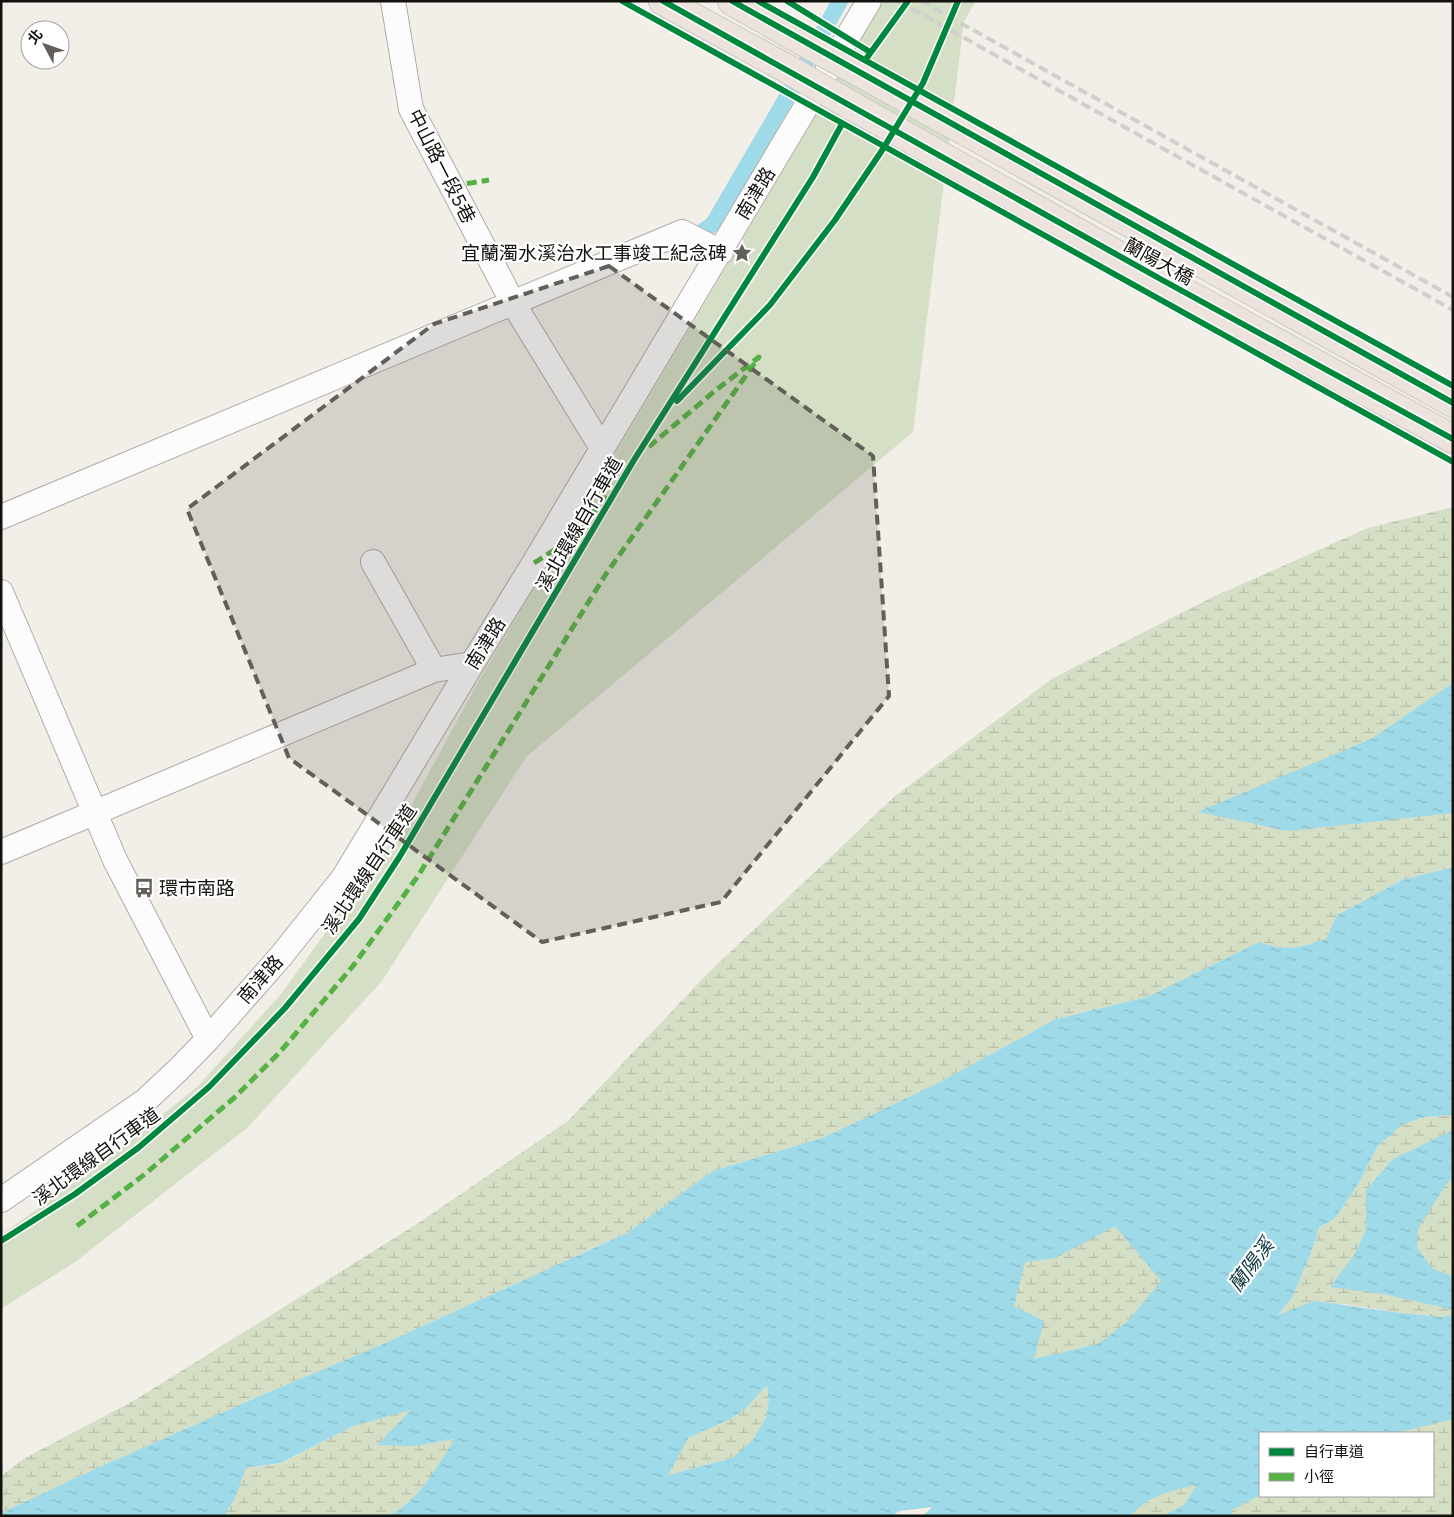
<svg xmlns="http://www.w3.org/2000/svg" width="1454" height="1517" font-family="Figtree,'Noto Sans TC',sans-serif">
	<defs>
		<pattern id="wetland-marsh" width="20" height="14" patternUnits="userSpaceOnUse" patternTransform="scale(1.25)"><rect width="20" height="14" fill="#d5dfc5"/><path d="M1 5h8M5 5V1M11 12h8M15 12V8" fill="none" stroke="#b6bea8"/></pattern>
		<pattern id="water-ripples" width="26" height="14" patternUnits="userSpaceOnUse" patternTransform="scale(1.25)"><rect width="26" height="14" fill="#9edae7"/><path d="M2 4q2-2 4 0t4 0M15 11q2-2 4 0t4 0" fill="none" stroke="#87bac5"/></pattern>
	</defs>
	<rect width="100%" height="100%" fill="#f2eee8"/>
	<path fill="#d5dfc5" d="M884,1H976L964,21L913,432L526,757L382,981L247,1128L75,1262L1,1309V1235L113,1155L198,1086L282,993L394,837L476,686L547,566L481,673L473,667L564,520L572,526Z"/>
	<path fill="url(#wetland-marsh)" fill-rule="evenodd" d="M1453,507V867L1402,880L1337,915L1326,939L1295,949L1275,947L1259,942L1147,997L1056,1019L938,1083L825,1137L713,1171L627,1233L383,1344L262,1395L97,1468L1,1513V1476L25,1458L135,1400L417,1224L568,1121L707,974L895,796L1053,678L1213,597L1368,528Z
		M1453,1115V1315L1442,1317L1401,1313L1344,1304L1278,1316L1292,1298L1311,1253L1319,1228L1336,1217L1359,1183L1377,1147L1402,1125L1424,1117Z
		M1247,1126L1116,1374L919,1339L934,1308Z
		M1453,1344V1516H1096L1167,1461ZM1260,1433H1433V1496H1260Z
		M883,1348L732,1458L667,1475L689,1437L720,1424L767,1385Z
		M426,1369L510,1516H98L233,1470L282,1463L353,1426Z"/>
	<path fill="url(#water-ripples)" fill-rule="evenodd" d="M1453,683V813L1288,831L1198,812L1373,738Z
		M1453,867V1115L1424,1117L1402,1125L1377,1147L1359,1183L1336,1217L1319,1228L1311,1253L1292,1298L1278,1315L1315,1301L1401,1313L1442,1317L1453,1315V1419L1396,1433H1260V1495L1232,1510L1231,1516H1162L1183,1506L1197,1485C1172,1490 1148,1496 1130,1516H923L932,1507L899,1511L892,1516H388C418,1503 438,1465 455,1439L414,1446L377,1445L411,1410L353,1426L281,1463L246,1468L234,1500L224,1516H1V1513L97,1468L262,1395L383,1344L627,1233L713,1171L825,1137L938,1083L1056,1019L1147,997L1259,942C1289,952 1297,948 1326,939L1337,915L1402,880ZM1115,1226L1161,1281L1128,1321L1098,1344L1034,1359L1044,1321L1014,1306L1025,1262L1056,1258ZM767,1385L769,1401L766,1418L753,1440L732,1458L668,1475L689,1437L720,1424L742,1412Z
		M1453,1130V1177L1445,1186L1418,1229L1417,1248L1432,1268L1453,1277V1310L1389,1295L1330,1287L1355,1254L1366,1230V1190L1393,1159Z"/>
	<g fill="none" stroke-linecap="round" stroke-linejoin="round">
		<path stroke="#9edae7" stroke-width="16" d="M687,242L713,224L784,102L840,1"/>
		<defs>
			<path id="minor" d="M393,1L411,109L513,303L602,448
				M1,517L682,232L721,252
				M373,562L434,670
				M1,592L115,860L208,1039
				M1,852L434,670L472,664
				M1,1200L145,1101L178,1070L208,1039L281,956L344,877L472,664L534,563L869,1"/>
			<path id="major" d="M663,1L786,68
				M732,1L802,41
				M859,72L1453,403
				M852,106L1164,281L1453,439"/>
		</defs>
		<use href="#minor" stroke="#afaca8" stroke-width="26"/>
		<use href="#major" stroke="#cbc9c7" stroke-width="30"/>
		<use href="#minor" stroke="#fdfcfc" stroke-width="24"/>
		<use href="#major" stroke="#ece4dc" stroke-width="28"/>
		<path stroke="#d0cfce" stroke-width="4" stroke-dasharray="10 5" stroke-linecap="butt" d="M898,1L1453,310
			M921,1L1453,297"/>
		<defs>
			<path id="major-bridge" d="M802,41L859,72
				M786,68L852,106"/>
		</defs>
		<use href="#major-bridge" stroke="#cbc9c7" stroke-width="30" stroke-linecap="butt"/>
		<use href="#major-bridge" stroke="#ece4dc" stroke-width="28"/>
		<path stroke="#55b144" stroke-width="5" stroke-dasharray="10 5" stroke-linecap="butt" d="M452,186L489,180
			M534,563L573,538L608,493
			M77,1226L145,1174L234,1098L280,1052L353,966L418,876L606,574L759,357L716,390L645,450"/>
		<defs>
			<path id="cycleway" d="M622,1L1453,462
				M663,1L1164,281L1453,439
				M732,1L1453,403
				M758,1L1453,386
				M787,1L870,52
				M866,59L908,1
				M677,401L770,305L835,220L881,152L923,83L958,1
				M1,1241L75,1194L138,1148L209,1087L285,1008L359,919L400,856L634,460L813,177L842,124"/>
		</defs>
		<use href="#cycleway" stroke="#fff" stroke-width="9"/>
		<use href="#cycleway" stroke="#00873e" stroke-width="6"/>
	</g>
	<path fill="#625f5a" fill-opacity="0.2" stroke="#625f5a" stroke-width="4" stroke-dasharray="10 6" stroke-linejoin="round" d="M609,266L873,456L889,696L721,902L542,942L289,758L187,509L434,324Z"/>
	<defs>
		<symbol id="sight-bare" viewBox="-9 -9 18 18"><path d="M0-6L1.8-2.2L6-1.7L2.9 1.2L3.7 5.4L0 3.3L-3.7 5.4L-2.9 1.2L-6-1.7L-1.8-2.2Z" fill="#625f5a" stroke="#fff" stroke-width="2.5" paint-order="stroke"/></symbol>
		<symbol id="bus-bare" viewBox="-9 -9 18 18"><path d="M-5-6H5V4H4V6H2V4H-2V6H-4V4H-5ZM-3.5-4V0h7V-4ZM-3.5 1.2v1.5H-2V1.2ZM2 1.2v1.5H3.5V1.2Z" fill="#625f5a" stroke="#fff" stroke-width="2.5" paint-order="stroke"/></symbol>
	</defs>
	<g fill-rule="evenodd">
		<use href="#sight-bare" x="728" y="239" width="28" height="28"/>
		<use href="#bus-bare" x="130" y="874" width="28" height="28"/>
	</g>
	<g text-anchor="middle" stroke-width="4.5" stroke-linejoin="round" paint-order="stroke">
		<g font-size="19" fill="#14120e" stroke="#fff">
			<text transform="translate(442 166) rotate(63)" y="7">中山路一段5巷</text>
			<text transform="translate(755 193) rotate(-59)" y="7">南津路</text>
			<text transform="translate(1159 261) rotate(29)" y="7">蘭陽大橋</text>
			<text transform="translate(579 524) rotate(-60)" y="7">溪北環線自行車道</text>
			<text transform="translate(485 643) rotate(-58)" y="7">南津路</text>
			<text transform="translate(369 869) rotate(-56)" y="7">溪北環線自行車道</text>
			<text transform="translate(260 979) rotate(-49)" y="7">南津路</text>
			<text transform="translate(96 1156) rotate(-36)" y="7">溪北環線自行車道</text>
		</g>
		<g font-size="19" fill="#14120e" stroke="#fff" text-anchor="end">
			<text x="727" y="260">宜蘭濁水溪治水工事竣工紀念碑</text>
			<text x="159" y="895" text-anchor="start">環市南路</text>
		</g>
		<g font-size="20" font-style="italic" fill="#0e3841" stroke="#fff">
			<text transform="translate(1251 1265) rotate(-53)" y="7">蘭陽溪</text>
		</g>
	</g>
	<rect width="1454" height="1517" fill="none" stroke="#14120e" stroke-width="5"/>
	<rect x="1259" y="1432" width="175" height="65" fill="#ffffff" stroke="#a1a09f"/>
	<rect x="1269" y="1448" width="25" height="8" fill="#00873e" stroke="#a1a09f"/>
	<text x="1304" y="1457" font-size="15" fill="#14120e">自行車道</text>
	<rect x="1269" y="1473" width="25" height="8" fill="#55b144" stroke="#a1a09f"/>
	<text x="1304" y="1482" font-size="15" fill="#14120e">小徑</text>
	<g transform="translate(45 45) rotate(311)"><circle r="24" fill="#ffffff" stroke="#a1a09f"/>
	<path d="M0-4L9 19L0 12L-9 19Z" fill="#625f5a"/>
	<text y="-8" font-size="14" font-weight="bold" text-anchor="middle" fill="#14120e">北</text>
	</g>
</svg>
